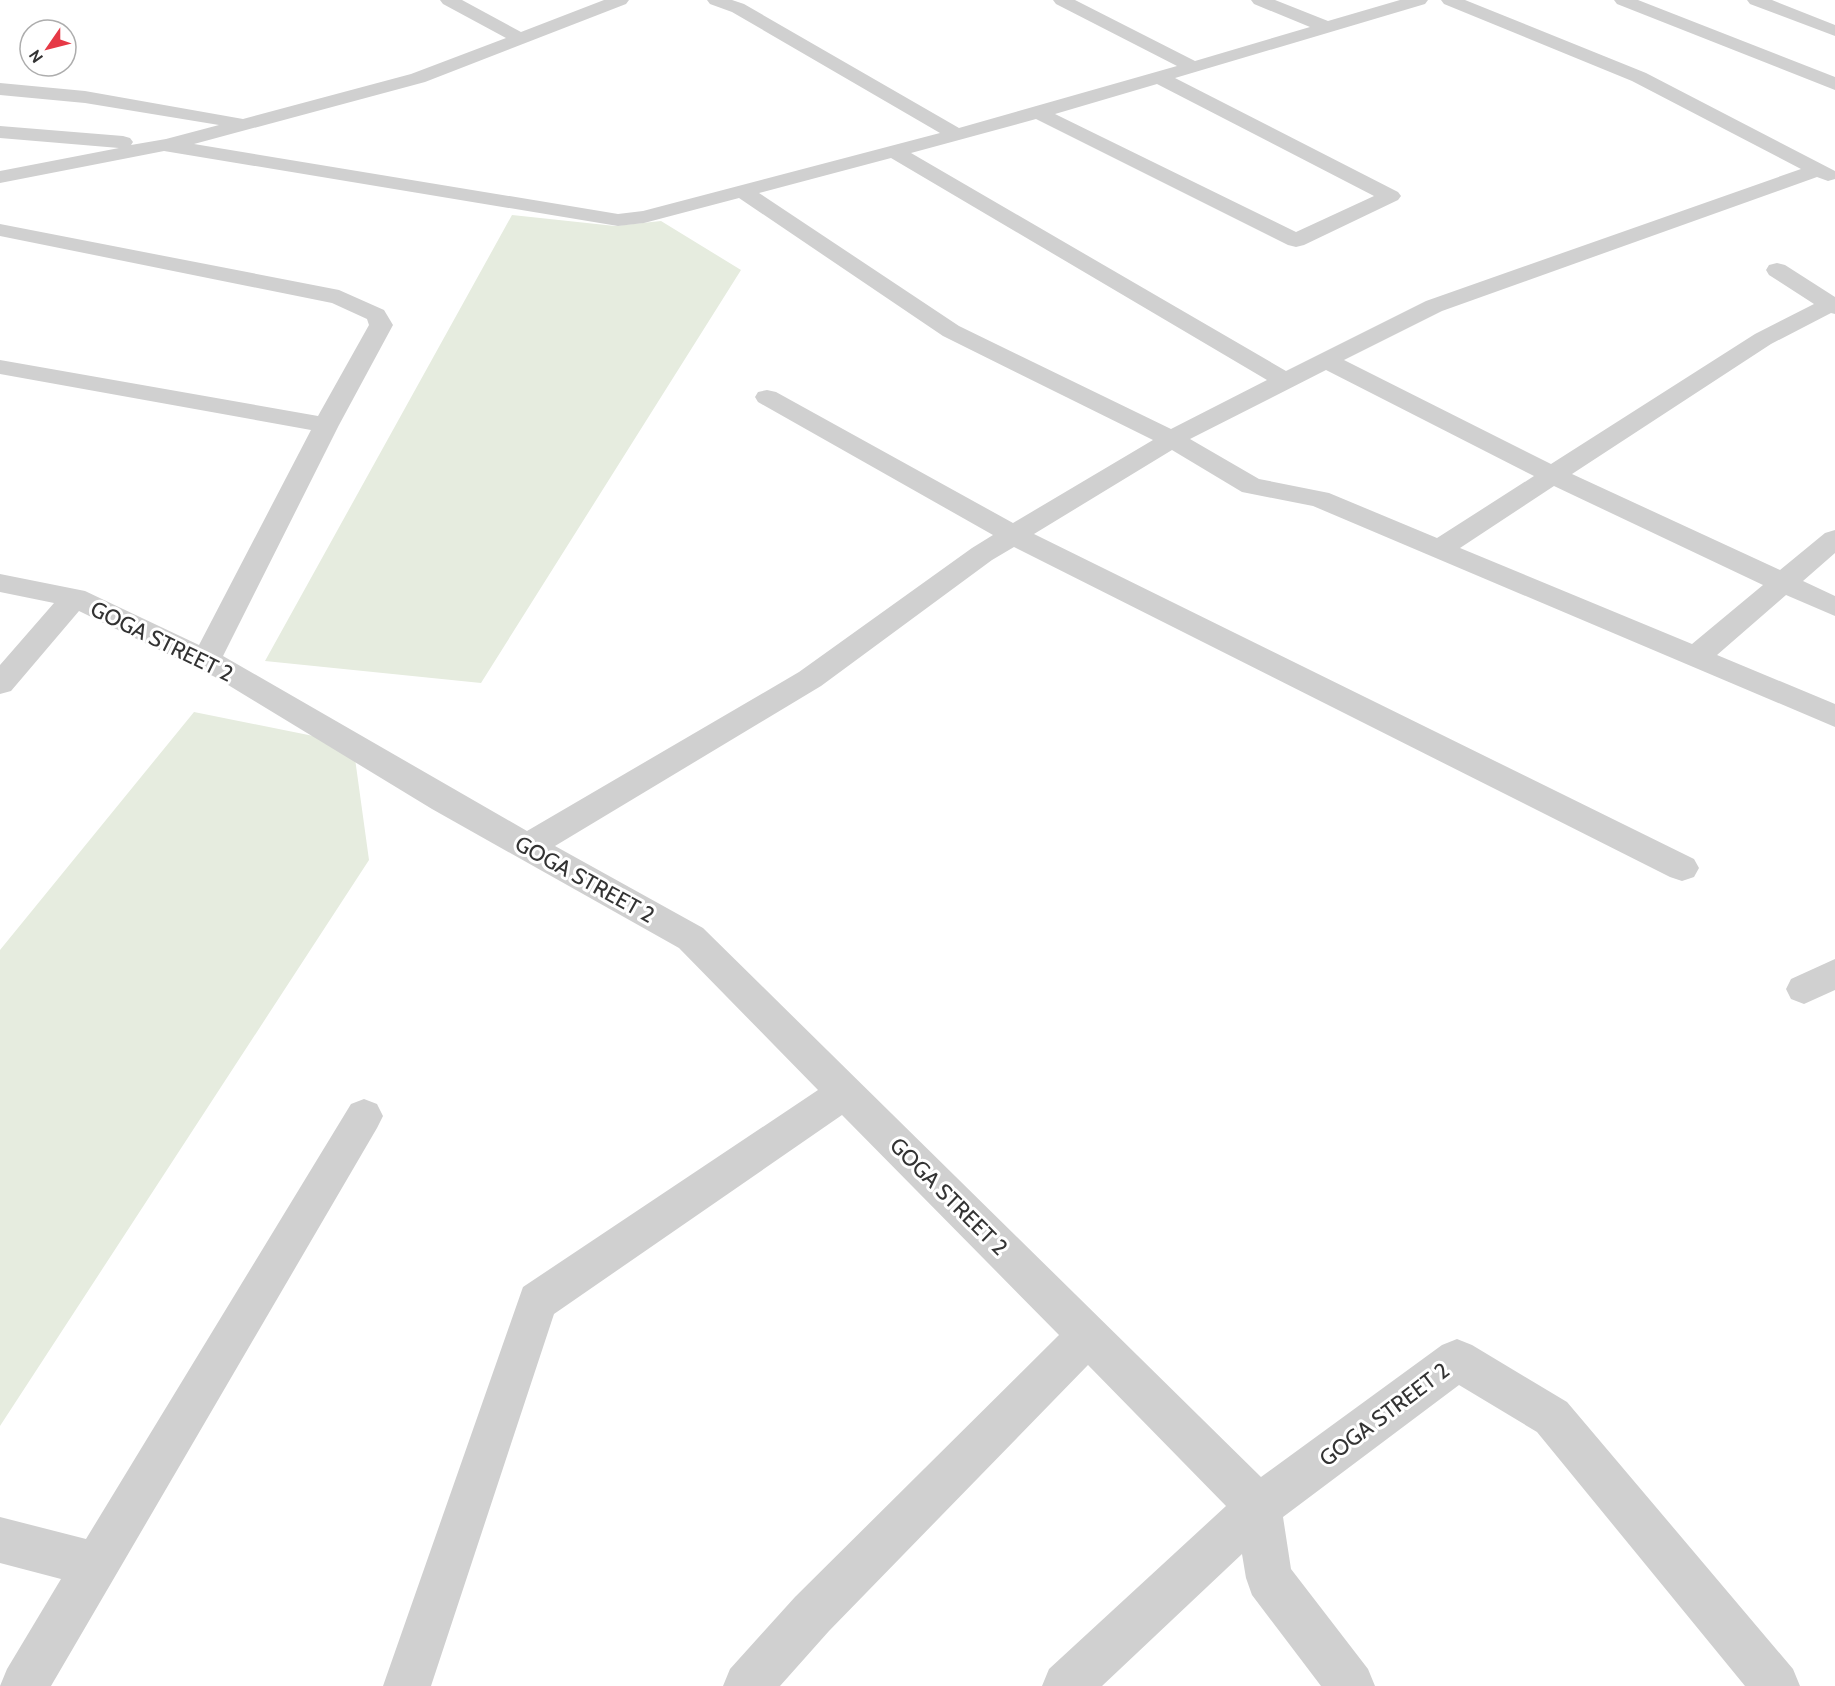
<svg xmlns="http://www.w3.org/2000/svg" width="1835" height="1686" font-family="Cabin,sans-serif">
	<rect width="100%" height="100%" fill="#fff"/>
	<path fill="#e6ecdf" d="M512,215L615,226L661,221L741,270L481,683L265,661Z
		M194,712L353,744L369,860L0,1426V950Z"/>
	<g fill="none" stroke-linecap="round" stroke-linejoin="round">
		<path fill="#d0d0d0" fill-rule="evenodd" d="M440,0H462L521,32L604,0H629L626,4L425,82L194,144L618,214L643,211L940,133L732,12L710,4L707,0H732L744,4L959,128L1177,66L1056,4L1053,0H1075L1195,61L1310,27L1254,4L1251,0H1275L1328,21L1400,0H1428L1425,4L1175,78L1398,192L1401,196L1398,200L1304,245L1296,247L1288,245L1036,119L911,153L1286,371L1426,301L1801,169L1632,81L1444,4L1441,0H1465L1646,73L1835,171V179L1828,181L1817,177L1442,311L1344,360L1551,464L1755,334L1814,304L1769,275L1766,270L1769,265L1777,263L1785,265L1835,297V314L1831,313L1771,344L1572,474L1780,570L1825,533L1835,530V553L1803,581L1835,596V616L1786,595L1717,655L1835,704V727L1313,506L1242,492L1172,450L1034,534L1694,859L1699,868L1694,877L1682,881L1670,877L1014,547L992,560L821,686L555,846L703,928L1261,1477L1442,1345L1457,1339L1472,1345L1567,1402L1793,1669L1800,1686H1745L1537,1432L1459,1385L1283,1517L1291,1569L1368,1669L1375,1686H1321L1252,1595L1246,1578L1242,1554L1102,1686H1042L1049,1669L1226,1506L1088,1365L829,1631L780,1686H723L730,1669L795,1597L1059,1335L842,1115L554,1314L431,1686H383L523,1287L818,1090L679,948L432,809L215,677L79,611L11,691L0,694V665L54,603L0,592V574L85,591L199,645L311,430L0,374V360L318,416L369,325L367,319L332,303L0,236V224L339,290L384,310L393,325L339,425L223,656L527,831L799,672L972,548L993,535L758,402L755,397L758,392L767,390L776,392L1013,523L1153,440L943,336L739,198L644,223L618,226L164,151L0,183V171L119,148L0,138V126L123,136L130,138L133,142L131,145L166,139L219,125L85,103L0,95V83L85,91L243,119L411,74L506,38L443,4ZM1157,84L1374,196L1296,232L1055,114ZM891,158L1267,380L1171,429L959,326L759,193ZM1326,370L1534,476L1437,538L1329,493L1259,479L1190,439ZM1554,486L1763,585L1692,644L1460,548Z
			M1614,0H1638L1835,77V90L1617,4Z
			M1747,0H1772L1835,25V36L1750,4Z
			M1835,959V990L1804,1004L1791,999L1786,989L1791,979Z
			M364,1099L377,1104L383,1116L377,1128L51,1686H0L7,1669L61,1579L0,1563V1517L86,1539L351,1104Z"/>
	</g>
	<g text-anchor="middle" stroke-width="6" stroke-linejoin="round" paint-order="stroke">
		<g font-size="22" fill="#333" stroke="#fff">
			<text transform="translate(162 641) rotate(26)" y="8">GOGA STREET 2</text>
			<text transform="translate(585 879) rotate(29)" y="8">GOGA STREET 2</text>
			<text transform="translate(949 1196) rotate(45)" y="8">GOGA STREET 2</text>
			<text transform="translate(1384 1414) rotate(-37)" y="8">GOGA STREET 2</text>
		</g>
	</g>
	<g transform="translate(48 48) rotate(235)"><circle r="28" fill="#ffffff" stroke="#adadad" stroke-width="1.5"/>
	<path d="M0-4.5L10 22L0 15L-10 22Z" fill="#e63946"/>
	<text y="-9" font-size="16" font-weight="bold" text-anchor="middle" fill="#333333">N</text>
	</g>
</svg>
